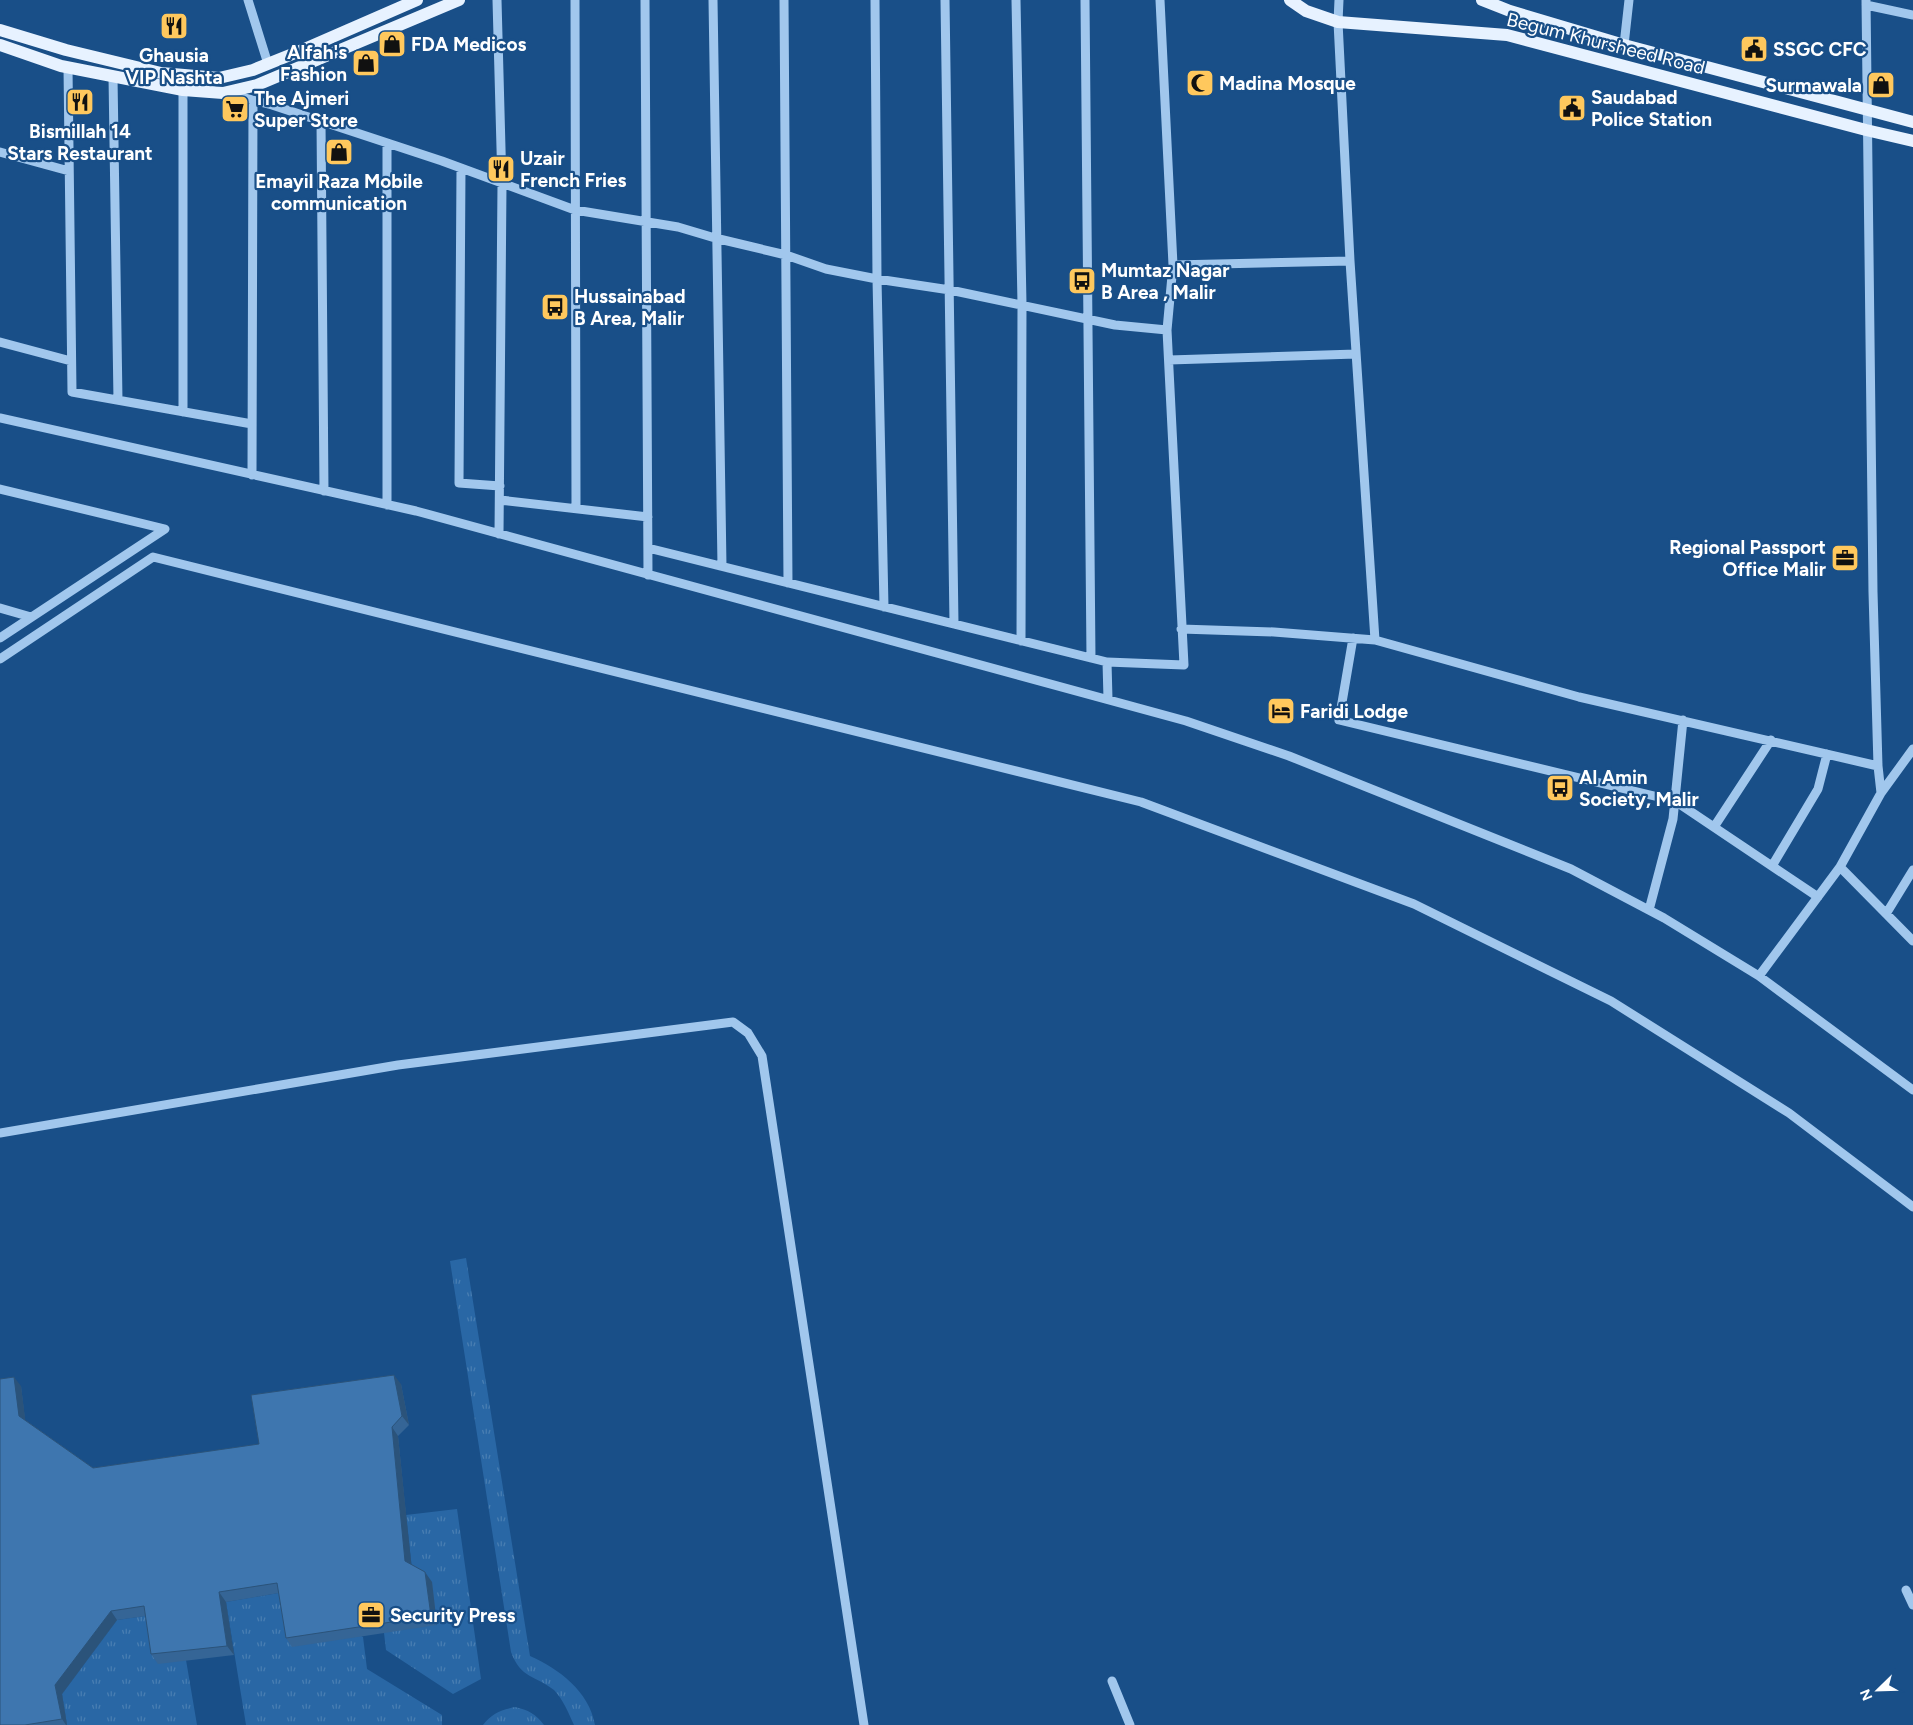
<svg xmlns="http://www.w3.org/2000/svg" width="1913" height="1725" font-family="Figtree,sans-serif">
	<defs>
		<pattern id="grass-tufts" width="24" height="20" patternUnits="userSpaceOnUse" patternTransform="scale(1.25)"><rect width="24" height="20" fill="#2967a5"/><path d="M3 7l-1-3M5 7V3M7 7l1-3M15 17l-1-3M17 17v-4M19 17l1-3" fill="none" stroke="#497eb2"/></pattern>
	</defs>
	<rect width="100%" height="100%" fill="#194f88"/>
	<path fill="url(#grass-tufts)" d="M466,1258L530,1656C559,1669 589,1691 595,1725H574C569,1714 563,1699 554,1690C535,1675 521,1679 511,1652L450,1261Z
		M457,1509L481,1679L453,1694L386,1650L384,1633L412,1570L406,1515Z
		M284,1592L363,1637L367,1669L442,1715V1725H246L226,1602Z
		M151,1615L186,1660L197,1725H67L62,1694L117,1620Z
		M515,1707C528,1710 536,1714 544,1725H483C492,1713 501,1710 515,1707Z"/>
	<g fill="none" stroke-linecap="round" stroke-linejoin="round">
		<path stroke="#a1c7ed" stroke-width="9" d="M248,0L268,64
			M497,0L502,185L499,534
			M575,0L576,508
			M645,0L648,575
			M713,0L722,566
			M784,0L788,583
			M875,0L877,279L884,607
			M945,0L954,624
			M1016,0L1022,304L1021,641
			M1085,0L1091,658
			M1339,0L1338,22L1350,261L1375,640
			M1866,5L1913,15
			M1624,45L1629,0
			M68,68L72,392L252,424
			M113,77L118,400
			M226,93L272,105L442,161L575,210L678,227L715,238L786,255L826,269L877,279L950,290L1115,325L1167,330
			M321,121L324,491
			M387,143V505
			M0,152L69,171
			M461,169L459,483L500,486
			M1173,265L1350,261
			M0,342L71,361
			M1169,360L1356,354
			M183,412V90
			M0,418L416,511L1186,721L1289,756L1571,869L1664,918L1759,976L1913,1090
			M252,475L253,100
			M0,489L165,529L0,638
			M500,500L648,517
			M648,548L1107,662
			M0,608L31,617
			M1181,629L1274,632L1375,640L1579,697L1878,766
			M1353,638L1339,720L1675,801L1818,897
			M0,659L153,557L1141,802L1414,904L1611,1001L1789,1113L1913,1207
			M1108,699L1107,662L1184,665L1167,330L1173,265L1160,0
			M1881,793L1913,749
			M1714,827L1771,740
			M1772,866L1818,789L1827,754
			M1840,867L1913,941
			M1649,910L1673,819L1683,720
			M1886,914L1913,870
			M1759,976L1840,867L1881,793L1878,766L1873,592L1866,0
			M0,1133L398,1065L733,1022L748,1033L762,1056L864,1725
			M1906,1590L1913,1605
			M1112,1681L1130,1725"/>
		<path stroke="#e7f2ff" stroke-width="12" d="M1290,0L1306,11L1338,22L1507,35L1866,130L1913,141
			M1482,0L1510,11L1624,45L1913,122
			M0,30L66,50L161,73L219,78L253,70L300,51L417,0
			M0,45L61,66L183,90L223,93L257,85L459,0"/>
	</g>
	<path fill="#356596" d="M401,1384L409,1425L398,1436L411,1564L432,1582L437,1625L292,1647L286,1638L279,1593L226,1602L234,1655L158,1664L151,1654L146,1616L117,1620L62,1694L67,1725H0L21,1386L25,1420L93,1468L259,1444Z"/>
	<path fill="#2b537a" d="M394,1375L401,1384L409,1425L402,1416Z
		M14,1377L21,1386L26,1425L19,1416Z
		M392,1427L398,1436L412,1570L405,1561Z
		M425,1572L432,1582L437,1625L431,1616Z
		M219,1592L226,1602L234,1655L227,1646Z
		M111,1611L117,1620L62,1694L67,1725H66L62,1719L55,1685Z"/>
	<path fill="#3e76af" stroke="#2b537a" d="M394,1375L402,1416L392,1427L405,1561L425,1572L431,1616L286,1638L277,1583L219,1592L227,1646L151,1654L144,1606L111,1611L55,1685L62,1719L25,1725H0V1379L14,1377L19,1416L93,1468L259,1444L251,1395Z"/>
	<defs>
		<symbol id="restaurant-square" viewBox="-11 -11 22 22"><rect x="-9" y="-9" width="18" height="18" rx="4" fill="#ffc85d" stroke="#194f88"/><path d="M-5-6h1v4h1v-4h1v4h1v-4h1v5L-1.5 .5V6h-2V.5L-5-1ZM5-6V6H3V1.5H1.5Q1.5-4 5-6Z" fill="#111"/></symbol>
		<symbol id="shop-square" viewBox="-11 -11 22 22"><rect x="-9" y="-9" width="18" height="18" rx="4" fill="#ffc85d" stroke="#194f88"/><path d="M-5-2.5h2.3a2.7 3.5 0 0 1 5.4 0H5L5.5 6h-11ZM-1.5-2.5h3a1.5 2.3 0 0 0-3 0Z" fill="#111"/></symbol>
		<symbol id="civic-square" viewBox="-11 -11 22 22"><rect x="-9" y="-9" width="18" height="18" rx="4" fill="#ffc85d" stroke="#194f88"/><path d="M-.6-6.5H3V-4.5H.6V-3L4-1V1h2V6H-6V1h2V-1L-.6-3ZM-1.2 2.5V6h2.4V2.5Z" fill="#111"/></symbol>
		<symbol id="mosque-square" viewBox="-11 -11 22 22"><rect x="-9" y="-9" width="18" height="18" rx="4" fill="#ffc85d" stroke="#194f88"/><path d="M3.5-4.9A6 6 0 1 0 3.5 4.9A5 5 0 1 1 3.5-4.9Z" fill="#111"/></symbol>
		<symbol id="supermarket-square" viewBox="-11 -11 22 22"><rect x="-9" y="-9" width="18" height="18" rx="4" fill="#ffc85d" stroke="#194f88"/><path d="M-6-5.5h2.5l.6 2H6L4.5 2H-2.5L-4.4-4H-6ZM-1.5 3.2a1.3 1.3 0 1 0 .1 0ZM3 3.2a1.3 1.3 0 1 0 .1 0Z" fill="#111"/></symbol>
		<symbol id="bus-square" viewBox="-11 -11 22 22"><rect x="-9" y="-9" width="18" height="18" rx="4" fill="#ffc85d" stroke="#194f88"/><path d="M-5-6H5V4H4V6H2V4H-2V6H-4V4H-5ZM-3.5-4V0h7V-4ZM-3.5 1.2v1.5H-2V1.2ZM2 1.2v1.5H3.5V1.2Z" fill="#111"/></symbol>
		<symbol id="office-square" viewBox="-11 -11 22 22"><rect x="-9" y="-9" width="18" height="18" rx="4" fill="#ffc85d" stroke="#194f88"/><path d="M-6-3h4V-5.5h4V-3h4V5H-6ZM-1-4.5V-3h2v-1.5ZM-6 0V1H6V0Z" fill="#111"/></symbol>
		<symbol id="hotel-square" viewBox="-11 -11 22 22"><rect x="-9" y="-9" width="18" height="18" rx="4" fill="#ffc85d" stroke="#194f88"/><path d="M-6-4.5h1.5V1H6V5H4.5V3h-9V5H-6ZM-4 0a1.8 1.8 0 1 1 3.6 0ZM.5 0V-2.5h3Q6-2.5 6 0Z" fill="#111"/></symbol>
	</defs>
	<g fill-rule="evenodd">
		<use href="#restaurant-square" x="158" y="10" width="32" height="32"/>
		<use href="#shop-square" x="376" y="28" width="32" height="32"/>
		<use href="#civic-square" x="1738" y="33" width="32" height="32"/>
		<use href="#shop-square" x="350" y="47" width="32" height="32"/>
		<use href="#mosque-square" x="1184" y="67" width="32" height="32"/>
		<use href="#shop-square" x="1865" y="69" width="32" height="32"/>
		<use href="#restaurant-square" x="64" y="86" width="32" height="32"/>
		<use href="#civic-square" x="1556" y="92" width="32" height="32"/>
		<use href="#supermarket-square" x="219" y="93" width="32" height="32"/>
		<use href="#shop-square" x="323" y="136" width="32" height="32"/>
		<use href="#restaurant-square" x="485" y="153" width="32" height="32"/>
		<use href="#bus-square" x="1066" y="265" width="32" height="32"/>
		<use href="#bus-square" x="539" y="291" width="32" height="32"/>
		<use href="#office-square" x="1829" y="542" width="32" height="32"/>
		<use href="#hotel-square" x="1265" y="695" width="32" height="32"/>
		<use href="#bus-square" x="1544" y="772" width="32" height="32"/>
		<use href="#office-square" x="355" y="1599" width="32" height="32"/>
	</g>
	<g text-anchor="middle" stroke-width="4.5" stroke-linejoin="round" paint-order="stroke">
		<g font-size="19" fill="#fff" stroke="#194f88">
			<text transform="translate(1606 43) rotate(14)" y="7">Begum Khursheed Road</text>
		</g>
		<g font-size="19" font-weight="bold" fill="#fff" stroke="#194f88" text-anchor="start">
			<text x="411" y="51">FDA Medicos</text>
			<text x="1773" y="56">SSGC CFC</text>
			<text x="347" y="59" text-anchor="end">Alfah's<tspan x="347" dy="22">Fashion</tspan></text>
			<text x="174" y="62" text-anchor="middle">Ghausia<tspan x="174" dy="22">VIP Nashta</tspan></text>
			<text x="1219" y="90">Madina Mosque</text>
			<text x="1862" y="92" text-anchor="end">Surmawala</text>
			<text x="1591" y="104">Saudabad<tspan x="1591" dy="22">Police Station</tspan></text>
			<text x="254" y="105">The Ajmeri<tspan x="254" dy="22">Super Store</tspan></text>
			<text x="80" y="138" text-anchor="middle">Bismillah 14<tspan x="80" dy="22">Stars Restaurant</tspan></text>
			<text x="520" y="165">Uzair<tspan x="520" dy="22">French Fries</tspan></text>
			<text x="339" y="188" text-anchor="middle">Emayil Raza Mobile<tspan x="339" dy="22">communication</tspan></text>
			<text x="1101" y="277">Mumtaz Nagar<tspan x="1101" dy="22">B Area , Malir</tspan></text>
			<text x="574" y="303">Hussainabad<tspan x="574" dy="22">B Area, Malir</tspan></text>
			<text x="1826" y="554" text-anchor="end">Regional Passport<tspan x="1826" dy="22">Office Malir</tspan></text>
			<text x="1300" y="718">Faridi Lodge</text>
			<text x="1579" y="784">Al Amin<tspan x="1579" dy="22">Society, Malir</tspan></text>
			<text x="390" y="1622">Security Press</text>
		</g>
	</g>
	<g transform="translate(1878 1690) rotate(247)" stroke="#194f88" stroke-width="4" paint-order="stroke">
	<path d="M0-4L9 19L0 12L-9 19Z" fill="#ffffff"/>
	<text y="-8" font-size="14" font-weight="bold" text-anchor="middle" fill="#ffffff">N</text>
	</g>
</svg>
